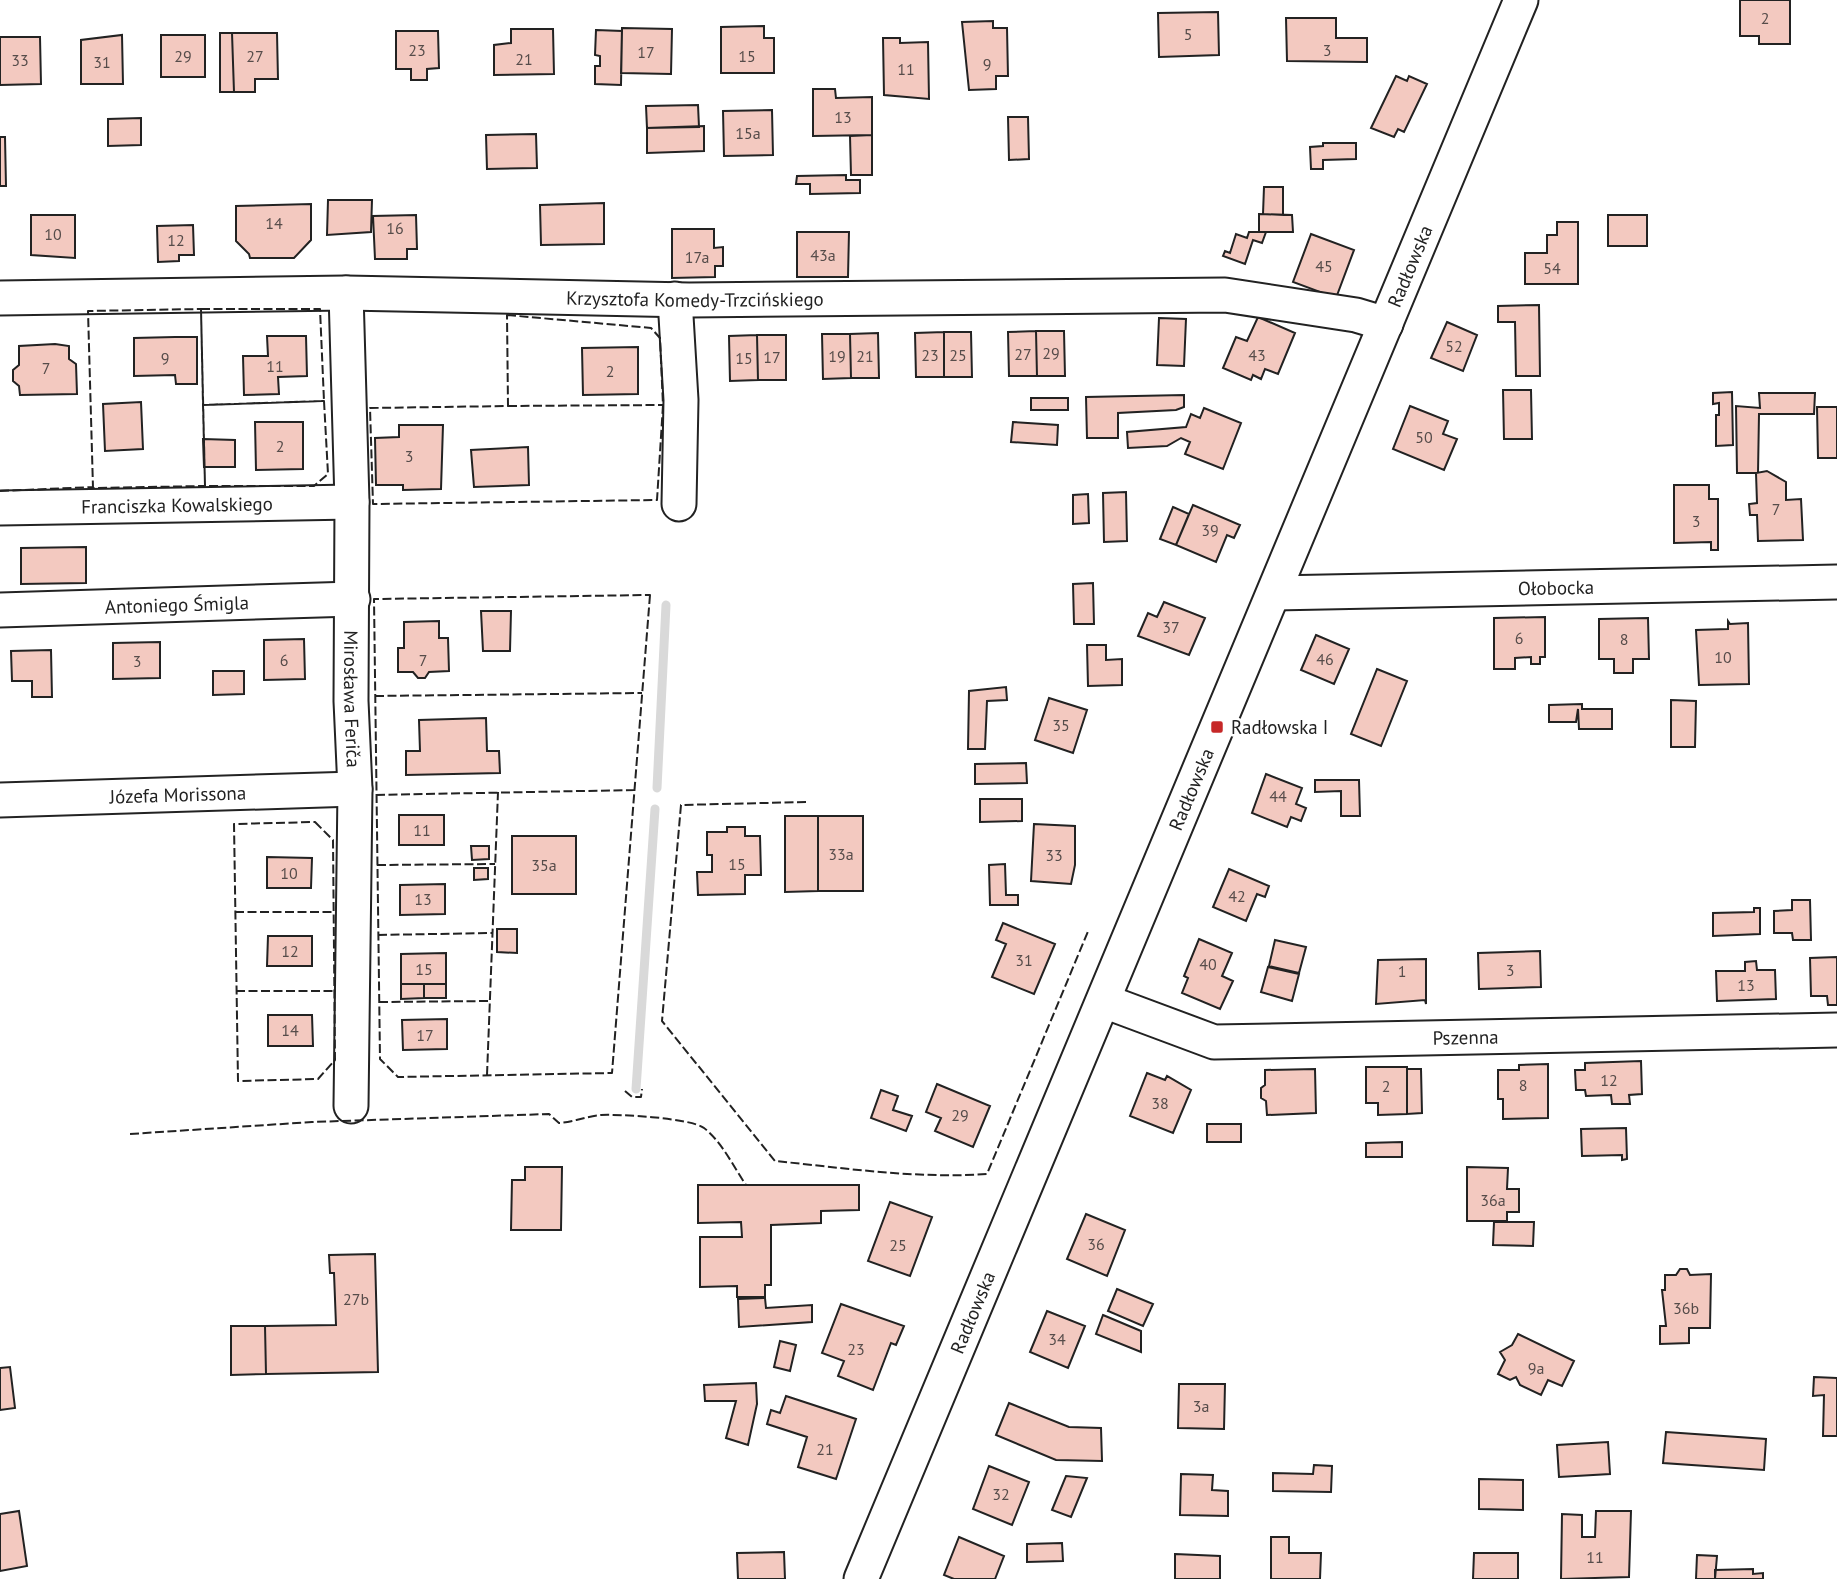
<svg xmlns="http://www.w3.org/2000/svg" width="1837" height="1579" font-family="'PT Sans',sans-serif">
	<rect width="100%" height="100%" fill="#fff"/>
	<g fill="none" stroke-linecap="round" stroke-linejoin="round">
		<path stroke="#d9d9d9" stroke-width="9" d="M657,788L666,605
			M636,1089L655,809"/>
	</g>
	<path fill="#f3c9c0" stroke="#222" stroke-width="2" d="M1740,0H1790V44H1759V36H1740Z
		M1218,12L1219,55L1159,57L1158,13Z
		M1286,18H1336V38H1367V62L1287,61Z
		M993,21V28H1007L1008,76H996V89L969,90L962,22Z
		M764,26V38H774V73H721V27Z
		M622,28L672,29L671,74L621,73Z
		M511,29H553L554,74L494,75V45L511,43Z
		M596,30L622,31L621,85L595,84V66H600V56L595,55Z
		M396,31H438L439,68L427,69V80H411V69H396Z
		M220,33H232L234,92H220Z
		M232,33H277L278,79H255V92H234Z
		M122,35L123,84H81V40Z
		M161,35H205V77H161Z
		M0,37H40L41,84L0,85Z
		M883,38H900V43L928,42L929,99L884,95Z
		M1396,76L1407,81L1409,76L1427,84L1404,132L1398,129L1394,137L1371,128Z
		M813,89H835L836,98L872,97V135L813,136Z
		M698,105L699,127L647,128L646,106Z
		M772,110L773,155L724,156L723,111Z
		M1008,117H1028L1029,159L1009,160Z
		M141,118V145L108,146V119Z
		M704,126V151L647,153V128Z
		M536,134L537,168L487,169L486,135Z
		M872,135V175H851L850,136Z
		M0,137H5L6,186H0Z
		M1323,143H1356V159L1323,160V169H1311L1310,147L1323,146Z
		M846,175V180H860V193L810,194V184H796L797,176Z
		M1264,187H1283V215L1263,214Z
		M328,200H372L371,232L327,235Z
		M604,203V244L541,245L540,205Z
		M311,204V240L294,258H250L249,254L236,241V206Z
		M1259,214L1292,215L1293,232H1259Z
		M31,215H75V258L31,255Z
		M416,215L417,249H407V259H375L373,216Z
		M1608,215H1647V246H1608Z
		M1557,222H1578V284H1525V253H1547V235H1557Z
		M193,225L194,255H179V261L158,262L157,226Z
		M672,229H714V248L723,247V266H715V277L672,278Z
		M797,232H849L848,277H797Z
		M1249,232H1266L1262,243L1253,240L1245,264L1223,256L1225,251L1230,253L1236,234L1247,238Z
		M1311,234L1354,250L1336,298L1293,282Z
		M1539,305L1540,376H1516L1515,322H1498V306Z
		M1258,317L1295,333L1278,374L1265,369L1261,379L1253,375L1251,380L1223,368L1236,337L1247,341Z
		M1159,318L1186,319L1184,366L1157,365Z
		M1447,322L1477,335L1463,371L1431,358Z
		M1036,331L1037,376H1009L1008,332Z
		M1036,331H1064L1065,376H1037Z
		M944,332V377H916L915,333Z
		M944,332H971L972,377H944Z
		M878,333L879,378H851L850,334Z
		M822,334H850L851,378L823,379Z
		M757,335H786V380H758Z
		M757,335L758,380L730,381L729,336Z
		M267,336H306L307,376L278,377L279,394L244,395L243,356H268Z
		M175,337H197V384H176L175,375L134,376V338Z
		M55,344L69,346V359L76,364L77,394L20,395L19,386L13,381V370L19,365V346Z
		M638,347V394L583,395L582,348Z
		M1503,390H1531L1532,439H1504Z
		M1732,392L1733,445L1716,446V415H1719V403L1713,404V393Z
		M1759,393H1815L1814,414H1759L1758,473H1737L1736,406L1760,408Z
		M1184,395V407L1176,410L1118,413V438H1087L1086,397Z
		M1031,398H1068V410H1031Z
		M141,402L143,449L105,451L103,404Z
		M1410,406L1448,421L1443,434L1457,439L1444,470L1393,449Z
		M1817,407H1837V458H1818Z
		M1204,408L1241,423L1223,469L1185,454L1190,442L1181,438L1167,446L1128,448L1127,432L1186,427L1191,414L1200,418Z
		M255,422H303V469L256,470Z
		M1013,422L1058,425L1057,445L1011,442Z
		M399,425H443L441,489L403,490V485H376L375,438L399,437Z
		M203,439L235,440V467H204Z
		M528,447L529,485L474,487L471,450Z
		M1767,471L1786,482V500L1801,499L1803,540L1758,541L1757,515H1750L1749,504L1757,503L1756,473Z
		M1674,485H1709V499H1718V550H1711V542L1674,543Z
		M1126,492L1127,541L1104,542L1103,493Z
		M1088,494L1089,523L1073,524V495Z
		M1193,505L1240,525L1234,538L1227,535L1216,562L1176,545Z
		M1173,507L1189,514L1176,545L1160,539Z
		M86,547V583L21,584V548Z
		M1093,583L1094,624H1074L1073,584Z
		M1164,602L1205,618L1189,655L1138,636L1148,613L1157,617Z
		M481,611H511L510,651H483Z
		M1545,617V657H1540V664H1531V657L1515,658V669H1494V618Z
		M1648,618L1649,659H1633V673H1614V659H1599V619Z
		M439,621V638H448L449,671L429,672L425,678H418L413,672H398V648H404V622Z
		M1728,621L1730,624L1748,623L1749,684L1699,685L1696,630L1728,629Z
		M1316,635L1349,649L1334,684L1301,670Z
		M304,639L305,679L264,680V640Z
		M160,642V678L113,679V643Z
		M1087,645H1106V660L1122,659V685L1088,686Z
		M51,650L52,697H32V681H12L11,651Z
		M1377,669L1407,681L1381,746L1351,734Z
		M213,671H244V694L213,695Z
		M1006,687L1007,700L987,701L985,749H968L969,691Z
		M1049,698L1087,710L1073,753L1035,740Z
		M1671,700L1696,701L1695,747H1671Z
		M1582,704V709H1612V729H1579L1578,709L1576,722H1549V705Z
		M486,718L487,751H499L500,773L406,775V751H420L419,720Z
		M1026,763L1027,783L975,784V764Z
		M1266,774L1302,788L1296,804L1306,808L1301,821L1291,817L1287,827L1252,813Z
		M1315,780H1359L1360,816H1341V791L1315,792Z
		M980,799H1022V821L980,822Z
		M399,815H444V845H399Z
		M785,816H818V891L785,892Z
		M818,816H863V891H818Z
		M1034,824L1075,826V865L1071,884L1031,881Z
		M727,827H745V836H760L761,875H745V894L698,895L697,872H712V855H707V832H727Z
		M512,836H576V894H512Z
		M471,846H489V859L472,860Z
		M267,857L312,858L311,888H267Z
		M1005,864L1006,895H1018V905H990L989,865Z
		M474,868H488V879L474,880Z
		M1229,869L1269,886L1265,897L1257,894L1246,921L1213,907Z
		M445,884V914L400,915V885Z
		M1792,900H1810L1811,940H1793L1792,933H1774V911L1792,910Z
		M1754,908H1760V934L1713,936V913L1754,912Z
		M1003,923L1055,944L1034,994L992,977L1006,944L996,940Z
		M497,929H517V953L497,952Z
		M268,936H312V966H267Z
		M1199,939L1232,953L1222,976L1233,981L1220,1009L1182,993L1188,978L1184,976Z
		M1275,940L1306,947L1299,973L1269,966Z
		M1540,951L1541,987L1479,989L1478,953Z
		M446,953V984H401V954Z
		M1837,957V1005H1828L1827,996H1811L1810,958Z
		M1426,959V1004L1425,1000L1376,1004L1378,960Z
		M1756,961L1757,970H1775L1776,999L1717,1001L1716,971H1745V962Z
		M1268,967L1299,974L1292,1001L1261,992Z
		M401,984H424V998L401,999Z
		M424,984H446V998H424Z
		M268,1015H312L313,1046H268Z
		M447,1019V1049L403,1050L402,1020Z
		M1641,1061L1642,1094L1629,1095L1630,1104H1612L1611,1095L1586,1096L1585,1090H1576L1575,1070H1585V1063Z
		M1548,1064V1118L1503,1119V1099H1498V1070H1519V1065Z
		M1366,1067H1407V1114L1378,1115V1103H1366Z
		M1315,1069L1316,1113L1267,1115L1266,1101L1261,1098V1088L1265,1085V1070Z
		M1407,1069H1421L1422,1113L1407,1114Z
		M1147,1073L1165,1080L1167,1076L1191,1090L1173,1133L1130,1116Z
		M937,1084L990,1106L973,1147L935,1131L941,1118L926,1112Z
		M881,1090L898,1096L893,1110L912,1116L906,1131L871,1118Z
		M1207,1124H1241V1142H1207Z
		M1626,1128L1627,1159L1622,1160V1155L1582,1156L1581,1129Z
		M1402,1142V1157H1366V1143Z
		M525,1167H562L561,1230H511L512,1180H525Z
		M1467,1167L1508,1168L1507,1189H1519V1212H1507V1221H1467Z
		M698,1185H859V1210L821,1211V1223L771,1225V1285H765V1297H737V1286L700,1287V1237H742L741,1222L698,1223Z
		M890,1202L932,1217L910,1276L868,1261Z
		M1086,1214L1125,1230L1107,1276L1067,1259Z
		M1494,1222H1534L1533,1246L1493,1245Z
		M375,1254L378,1372L266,1374L265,1326L336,1325L334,1273H330L329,1255Z
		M1680,1269H1687L1690,1275L1711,1274L1710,1328H1689V1343L1660,1344V1326H1666L1662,1290H1665V1275H1676Z
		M1117,1289L1153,1304L1143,1326L1108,1311Z
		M765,1298L766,1308L812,1305V1322L739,1327L738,1299Z
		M841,1304L904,1326L896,1345L891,1343L873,1390L838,1376L844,1361L822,1353Z
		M1047,1311L1085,1326L1068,1368L1030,1352Z
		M1103,1315L1141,1331V1352L1096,1334Z
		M231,1326H265L266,1374L231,1375Z
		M1518,1334L1574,1361L1562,1386L1548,1380L1541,1395L1520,1385L1516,1377L1510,1380L1498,1374L1505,1360L1500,1352L1512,1345Z
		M780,1341L796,1345L790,1371L774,1367Z
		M10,1367L15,1408L0,1410V1368Z
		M1814,1377L1837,1378V1436H1823L1824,1395L1813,1396Z
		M756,1383L757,1404L748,1445L726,1438L736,1401H705L704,1385Z
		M1179,1384H1225L1224,1429L1178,1428Z
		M786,1396L856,1419L836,1479L798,1467L807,1437L767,1424L771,1410L780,1413Z
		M1009,1403L1069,1427L1101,1428L1102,1461L1056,1460L996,1435Z
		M1666,1432L1766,1439L1764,1470L1663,1463Z
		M1608,1442L1610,1474L1559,1477L1557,1445Z
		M1314,1465L1332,1466L1331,1492L1273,1491V1473L1313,1474Z
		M989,1466L1029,1482L1012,1525L973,1509Z
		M1181,1474L1213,1475L1212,1490L1228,1491V1516L1180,1515Z
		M1066,1476L1087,1478L1071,1517L1052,1510Z
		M1479,1479L1523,1480V1510L1479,1509Z
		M19,1511L27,1566L0,1571V1514Z
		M1596,1511H1631L1629,1577L1561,1579L1562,1514L1582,1515V1537H1595Z
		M959,1537L1004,1556L995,1579H954L944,1575Z
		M1271,1537H1289V1553H1321L1320,1579H1271Z
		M1062,1543L1063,1561L1027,1562V1544Z
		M784,1552L785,1579H738L737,1553Z
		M1474,1553H1518V1579H1473Z
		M1175,1554L1220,1556V1579H1175Z
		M1697,1555L1717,1556L1715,1579H1696Z
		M1753,1569V1574L1763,1573V1579H1715V1570Z"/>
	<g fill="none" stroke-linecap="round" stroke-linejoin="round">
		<defs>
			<g id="minor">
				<path id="s1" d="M346,293L352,502L351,701L355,789L351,1106"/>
				<path id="s2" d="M0,298L346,293L689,300L1225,295L1356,315L1386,324"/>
				<path d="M675,299L681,400L679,504"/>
				<path id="s3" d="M0,508L352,502"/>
				<path id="s4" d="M1274,593L1837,582"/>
				<path id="s5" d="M0,610L353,599"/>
				<path id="s6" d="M0,800L355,789"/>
				<path id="s7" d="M1104,1001L1214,1042L1837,1030"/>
				<path id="s8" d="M861,1579L1521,0"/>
			</g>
		</defs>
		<use href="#minor" stroke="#222" stroke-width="37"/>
		<use href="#minor" stroke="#fff" stroke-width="33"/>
		<path stroke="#222" stroke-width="2" stroke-dasharray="9 3.5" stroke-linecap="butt" d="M201,309L205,486L93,488L88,311Z
			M201,309H320L324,401L203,405Z
			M507,315L651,328L660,338L663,405L657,500L373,504L370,408L508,406Z
			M324,401L328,474L314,486H205L203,405Z
			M508,406L663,405
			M0,491L93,487
			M650,595L612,1073L398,1077L380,1059L374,599Z
			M375,696L642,693
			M376,795L634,790
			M806,802L681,805L662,1021L775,1161C844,1168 917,1179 987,1174L1089,929
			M315,822L333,840L335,1060L318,1079L238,1081L234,824Z
			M377,865L495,864
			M235,912H333
			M378,935L492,933
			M236,991H334
			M379,1002L490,1001
			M487,1075L498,792
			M625,1091L632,1097H641L642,1089
			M130,1134L312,1122L549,1114L559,1123C573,1122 588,1116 601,1115C619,1114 691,1118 704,1128C722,1142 733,1166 746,1185"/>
	</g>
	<rect fill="#c62828" stroke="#fff" stroke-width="2.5" x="1210" y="720" width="14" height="14" rx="3.5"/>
	<g text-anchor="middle" stroke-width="5" stroke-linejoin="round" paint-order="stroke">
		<g font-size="16" fill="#564c4a">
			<text x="1765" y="24">2</text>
			<text x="1188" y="40">5</text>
			<text x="417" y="56">23</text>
			<text x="1327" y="56">3</text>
			<text x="646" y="58">17</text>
			<text x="183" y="62">29</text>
			<text x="255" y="62">27</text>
			<text x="747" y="62">15</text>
			<text x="524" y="65">21</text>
			<text x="20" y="66">33</text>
			<text x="102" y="68">31</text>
			<text x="987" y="70">9</text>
			<text x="906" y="75">11</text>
			<text x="843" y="123">13</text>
			<text x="748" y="139">15a</text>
			<text x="274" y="229">14</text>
			<text x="395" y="234">16</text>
			<text x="53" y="240">10</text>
			<text x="176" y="246">12</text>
			<text x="823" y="261">43a</text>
			<text x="697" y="263">17a</text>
			<text x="1324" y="272">45</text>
			<text x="1552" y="274">54</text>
			<text x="1454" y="352">52</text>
			<text x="1051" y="359">29</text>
			<text x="1023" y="360">27</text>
			<text x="930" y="361">23</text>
			<text x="958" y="361">25</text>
			<text x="1257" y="361">43</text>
			<text x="837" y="362">19</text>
			<text x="865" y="362">21</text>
			<text x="772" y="363">17</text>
			<text x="165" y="364">9</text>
			<text x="744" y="364">15</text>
			<text x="275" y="372">11</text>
			<text x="46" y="374">7</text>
			<text x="610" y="377">2</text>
			<text x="1424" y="443">50</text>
			<text x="280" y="452">2</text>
			<text x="409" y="462">3</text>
			<text x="1776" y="515">7</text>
			<text x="1696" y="527">3</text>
			<text x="1210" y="536">39</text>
			<text x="1171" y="633">37</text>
			<text x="1519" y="644">6</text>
			<text x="1624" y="645">8</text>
			<text x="1723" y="663">10</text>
			<text x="1325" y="665">46</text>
			<text x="284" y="666">6</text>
			<text x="423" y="666">7</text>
			<text x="137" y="667">3</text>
			<text x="1061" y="731">35</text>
			<text x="1278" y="802">44</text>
			<text x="422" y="836">11</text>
			<text x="841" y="860">33a</text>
			<text x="1054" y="861">33</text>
			<text x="737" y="870">15</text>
			<text x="544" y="871">35a</text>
			<text x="289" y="879">10</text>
			<text x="1237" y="902">42</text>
			<text x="423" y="905">13</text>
			<text x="290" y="957">12</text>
			<text x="1024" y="966">31</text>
			<text x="1208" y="970">40</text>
			<text x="424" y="975">15</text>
			<text x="1510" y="976">3</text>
			<text x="1402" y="977">1</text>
			<text x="1746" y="991">13</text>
			<text x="290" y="1036">14</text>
			<text x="425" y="1041">17</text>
			<text x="1609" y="1086">12</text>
			<text x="1523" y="1091">8</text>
			<text x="1386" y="1092">2</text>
			<text x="1160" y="1109">38</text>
			<text x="960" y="1121">29</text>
			<text x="1493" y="1206">36a</text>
			<text x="1096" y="1250">36</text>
			<text x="898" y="1251">25</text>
			<text x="356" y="1305">27b</text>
			<text x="1686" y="1314">36b</text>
			<text x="1057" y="1345">34</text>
			<text x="856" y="1355">23</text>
			<text x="1536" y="1374">9a</text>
			<text x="1201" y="1412">3a</text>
			<text x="825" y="1455">21</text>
			<text x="1001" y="1500">32</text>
			<text x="1595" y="1563">11</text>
		</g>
		<g font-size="19" fill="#222" stroke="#fff">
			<text dy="7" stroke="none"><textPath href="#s8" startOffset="1423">Radłowska</textPath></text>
			<text dy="7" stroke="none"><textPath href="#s2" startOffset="695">Krzysztofa Komedy-Trzcińskiego</textPath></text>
			<text dy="7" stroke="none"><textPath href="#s3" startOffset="177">Franciszka Kowalskiego</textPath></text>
			<text dy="7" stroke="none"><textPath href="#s4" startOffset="282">Ołobocka</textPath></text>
			<text dy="7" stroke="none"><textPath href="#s5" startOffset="177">Antoniego Śmigla</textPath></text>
			<text dy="7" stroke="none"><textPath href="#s1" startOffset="406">Mirosława Feriča</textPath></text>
			<text dy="7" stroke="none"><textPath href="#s8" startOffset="856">Radłowska</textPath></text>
			<text dy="7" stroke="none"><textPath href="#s6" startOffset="178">Józefa Morissona</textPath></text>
			<text dy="7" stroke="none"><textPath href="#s7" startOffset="369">Pszenna</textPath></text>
			<text dy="7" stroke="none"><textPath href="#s8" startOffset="289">Radłowska</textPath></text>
		</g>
		<g font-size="19" fill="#222" stroke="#fff" text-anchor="start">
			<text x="1231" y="734">Radłowska I</text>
		</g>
	</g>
</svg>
